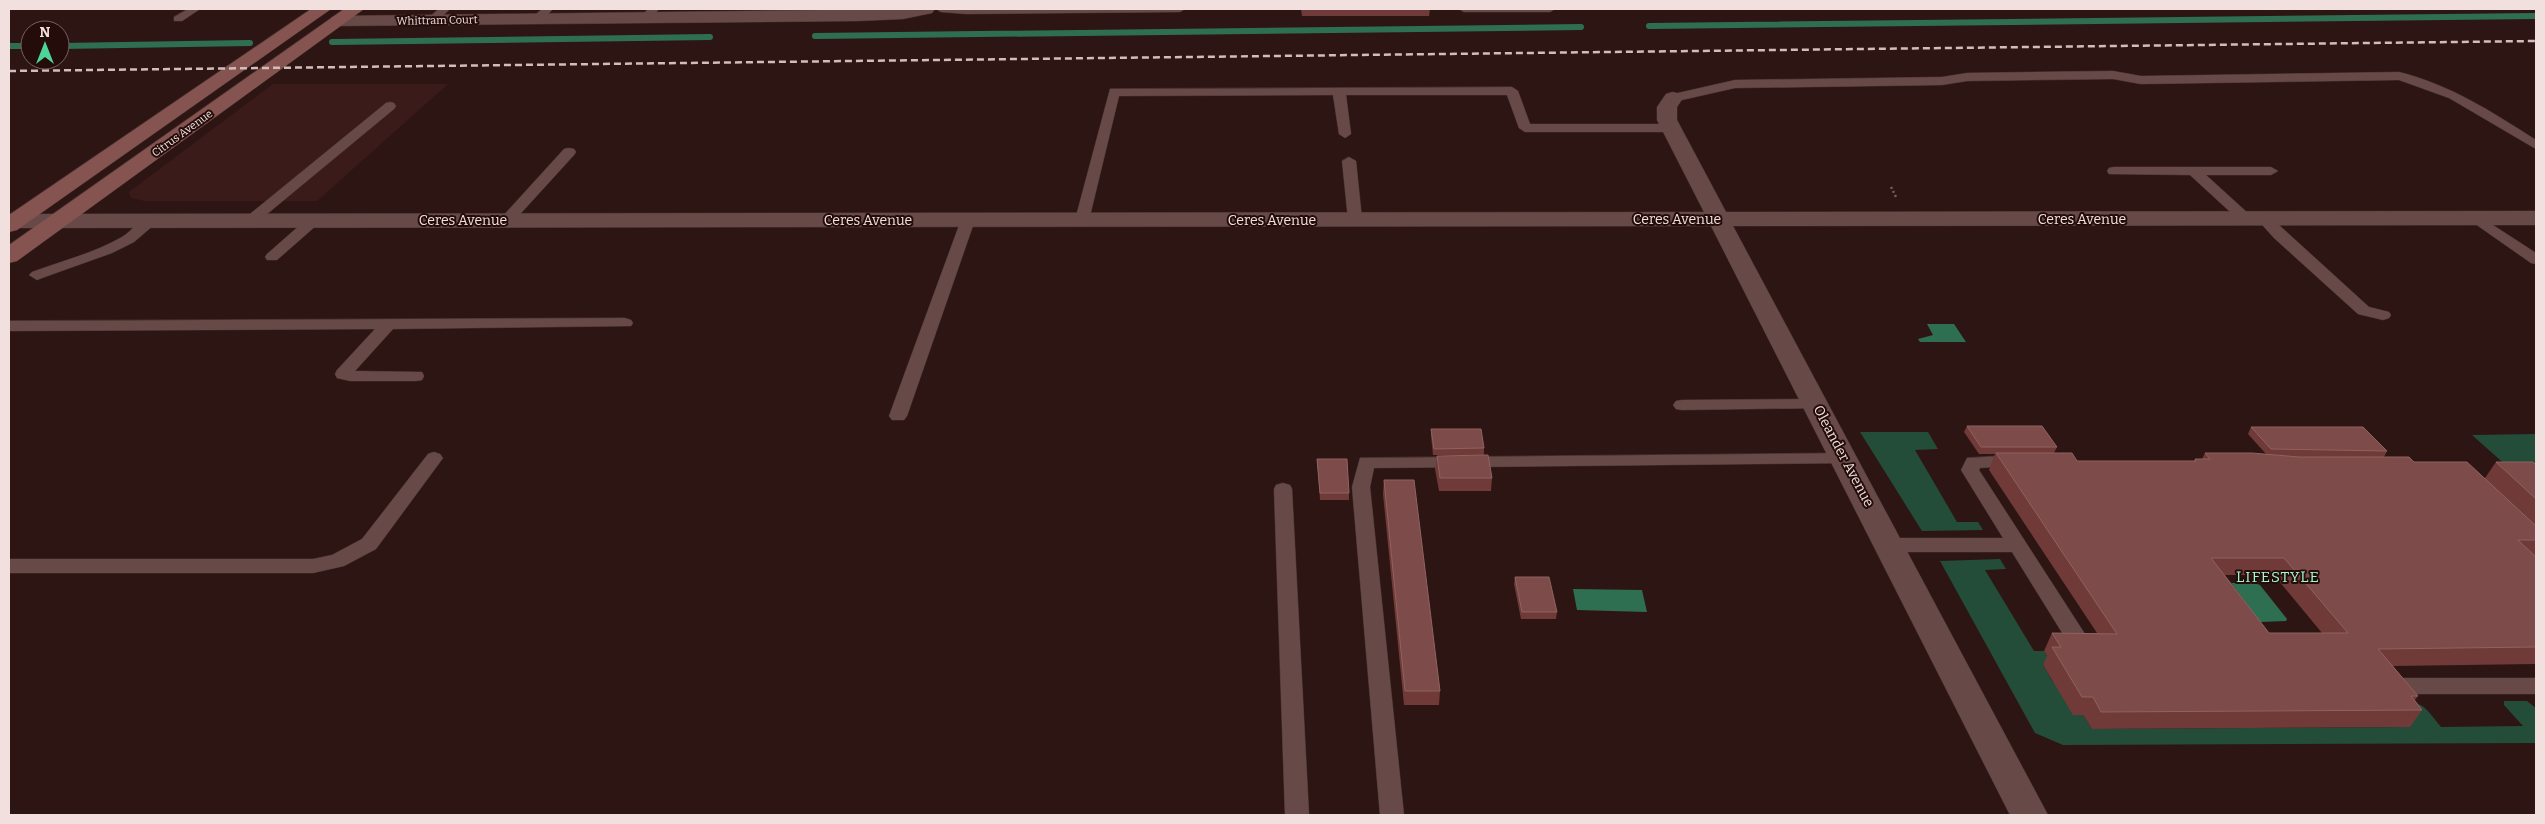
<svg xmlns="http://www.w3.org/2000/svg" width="2545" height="824" font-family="Bitter,serif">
	<rect width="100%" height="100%" fill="#2d1513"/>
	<path fill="#3b1b19" d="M273,84H448L317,201H145L131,198L129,192Z"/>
	<path fill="#234d39" d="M1860,432H1928L1938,449L1915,450L1957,522H1978L1983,530L1922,531Z
		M2536,434V492L2472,435Z
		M2000,559L2006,569L1985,570L2034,651H2044L2052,665H2043L2053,682H2072L2083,715L2092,729L2409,727L2396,702C2425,702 2423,705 2441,727L2523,726L2504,705V701H2527L2536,708V743L2063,745L2035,733L1940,561Z"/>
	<path fill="#2f6f51" d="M1927,324H1954L1966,342H1920L1918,339L1933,335Z
		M2231,583H2254L2260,585L2287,619L2286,621L2260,622Z
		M1573,589L1642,590L1647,612L1577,610Z"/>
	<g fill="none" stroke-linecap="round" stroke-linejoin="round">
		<path stroke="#2f6f51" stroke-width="6" d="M1649,26L2536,16
			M815,36L1581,27
			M332,42L710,37
			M9,46H30
			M60,46L250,43"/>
		<defs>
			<path id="service" d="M188,9H200L182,21H174V17Z
				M439,9H450L436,22H428V18Z
				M542,9H553L541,21H533V17Z
				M648,9H659L650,20H642L640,18Z
				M936,9H1185L1180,12L966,14L941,12Z
				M1459,9H1555L1550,12H1464Z
				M2113,71L2141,76L2399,72C2451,85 2492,112 2536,140V149L2449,98L2399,80L2141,84L2113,79L1967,81L1942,85L1735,88L1673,102L1667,98L1669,95L1735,80L1942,77L1967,73Z
				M1512,87L1518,91L1530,124H1671L1677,128L1671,132H1525L1519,128L1507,95H1346L1351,134L1345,138L1339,134L1333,95L1119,96L1089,220L1082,224L1075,220L1110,89Z
				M390,102L394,103L396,106L394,109L255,224H245L243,221L245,218L386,103Z
				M569,148L574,149L576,152L574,155L512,223H502L500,220L502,217L564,149Z
				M1349,157L1356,161L1362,219L1355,223L1348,219L1342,161Z
				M2114,167H2271L2278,171L2271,175H2206L2250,215L2252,218L2250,221H2240L2190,175L2109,174L2107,171L2109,168Z
				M2263,214L2268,215L2369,307L2389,312L2391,315L2389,318L2383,320L2358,314L2274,238L2256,218Z
				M2476,214L2536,253V264L2531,263L2471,221L2469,218L2471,215Z
				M968,216L975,220L907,416L904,420H892L889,416L961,220Z
				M150,217L155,218L157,221L155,224L134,242L112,253L42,278L37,280L29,275L32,272C62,261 94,253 122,237C132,231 139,219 150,217Z
				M313,217L318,218L320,221L318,224L277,260H267L265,257L267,254L308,218Z
				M625,318L631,320L633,323L631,326L393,329L355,371L422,372L424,376L422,380L416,381H350L337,378L335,374L337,370L375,329L9,331V321Z
				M1816,399L1822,400L1825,404L1822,408L1682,410L1676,409L1673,405L1676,401L1682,400Z
				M434,452L440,454L443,458L376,549L344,566L313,573H9V559H313L332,555L362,539L428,454Z
				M1845,453L1851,455L1854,459L1851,463L1374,468L1370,487L1404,815H1380L1352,487L1360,458Z
				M2017,455L2023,457L2026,461L2023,465L1980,468L1979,470L2085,634L2088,639L2085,644L2077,647L2069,644L2012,552H1890L1883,550L1880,545L1883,540L1890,538H2003L1961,470L1967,458Z
				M1283,483L1290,485L1292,489L1309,815H1285L1274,489L1276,485Z
				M2401,678H2536V694H2401L2393,692L2390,686L2393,680Z"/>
			<path id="minor" d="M903,9H935L932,13L903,19L858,21L338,26L332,25L329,21L332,17L338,16Z
				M1673,92L1680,94L1683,98L1677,107V120L1726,212L2536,211V225L1733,226L2048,815H2010L1711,226L9,228V214L1704,212L1657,120V107L1666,94Z"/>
			<path id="secondary" d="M311,9H331L17,230L9,232V215Z
				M344,9H364L17,261L9,263V245Z"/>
		</defs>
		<use href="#service" stroke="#453332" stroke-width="1"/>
		<use href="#minor" stroke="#453332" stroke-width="1"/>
		<use href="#secondary" stroke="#453332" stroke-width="1"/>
		<path stroke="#75605e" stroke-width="2.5" stroke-dasharray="2 2.5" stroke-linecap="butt" d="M1891,187L1896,197"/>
		<use href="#service" fill="#674a47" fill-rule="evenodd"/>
		<use href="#minor" fill="#674a47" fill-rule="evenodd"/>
		<use href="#secondary" fill="#855450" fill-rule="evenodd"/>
		<path stroke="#d1bebc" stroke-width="2.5" stroke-dasharray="7 4" stroke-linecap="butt" d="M9,71L2536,41"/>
	</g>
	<path fill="#6f3a37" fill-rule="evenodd" d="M1301,9H1430L1429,16H1302Z
		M1967,426L2057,447L2054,453L2077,461H2194L2195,459H2202L2205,453L2266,454L2248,434L2251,427L2387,451L2384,457L2414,462L2485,478L2496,462L2536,465V664L2393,666L2418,696L2415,700L2422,710L2410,727L2092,729L2083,715H2073L2043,665L2047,656L2044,651L2052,633H2097L1989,470L1995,454H1979L1964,432ZM2225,575H2274L2322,633H2269Z
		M1431,429L1484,448V455H1433L1431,436Z
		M1437,456L1492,478L1491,491H1439L1435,469Z
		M1317,459L1349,493V500H1320Z
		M1384,480L1440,691L1439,705H1404L1383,494Z
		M1515,577L1557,612L1556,619H1521L1514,584Z"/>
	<path fill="#7d4b49" stroke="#8f6360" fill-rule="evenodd" d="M1967,426H2042L2057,447H1981Z
		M2251,427H2363L2387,451L2271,449Z
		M1431,429H1481L1484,448L1434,449Z
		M1996,453H2072L2077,461H2196L2195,459H2210L2205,453H2252L2299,457H2409L2414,462H2467L2536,526V540H2518L2536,557V647L2378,649L2418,696H2411L2422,710L2101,712L2093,697H2082L2052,647H2061L2052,633L2117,634ZM2211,558H2284L2348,633H2269Z
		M1488,455L1492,478H1440L1437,456Z
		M1317,459H1347L1349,493H1320Z
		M2496,462H2533L2536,465V499Z
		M1384,480H1414L1440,691H1405Z
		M1515,577H1549L1557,612H1522Z"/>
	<g text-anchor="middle" stroke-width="4" stroke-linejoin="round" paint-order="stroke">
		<g font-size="11" fill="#f2e0de" stroke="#230c0a">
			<text transform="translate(437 20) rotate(-1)" y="4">Whittram Court</text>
			<text transform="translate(182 133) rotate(-36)" y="4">Citrus Avenue</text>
		</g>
		<g font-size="14" fill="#f2e0de" stroke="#230c0a">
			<text x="1677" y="224">Ceres Avenue</text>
			<text x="2082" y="224">Ceres Avenue</text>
			<text x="463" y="225">Ceres Avenue</text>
			<text x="868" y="225">Ceres Avenue</text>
			<text x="1272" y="225">Ceres Avenue</text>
			<text transform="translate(1844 456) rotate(62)" y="5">Oleander Avenue</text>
		</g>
		<g font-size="15" letter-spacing="1" fill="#a6f8ce" stroke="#230c0a">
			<text x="2278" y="582">LIFESTYLE</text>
		</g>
	</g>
	<rect width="2545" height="824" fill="none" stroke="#f2e0de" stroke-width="20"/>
	<g transform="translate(45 45)"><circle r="24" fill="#230c0a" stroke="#76615f"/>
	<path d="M0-4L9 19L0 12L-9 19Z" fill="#4ed399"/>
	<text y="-8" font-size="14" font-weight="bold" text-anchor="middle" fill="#f2e0de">N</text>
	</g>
</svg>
